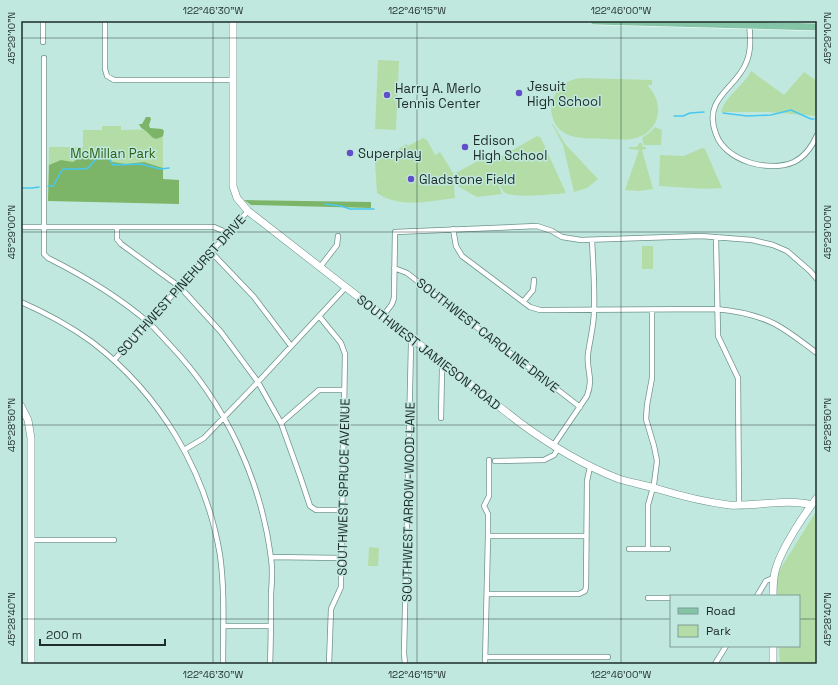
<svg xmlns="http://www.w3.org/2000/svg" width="838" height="685" font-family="'Space Grotesk',sans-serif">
	<rect width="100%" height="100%" fill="#c1e8df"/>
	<path fill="#b4dca7" d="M378,60L399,61L396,130L375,129Z
		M751,71L784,95L804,72L817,81V113L816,116L768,112H721C726,95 743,87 751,71Z
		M582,78L652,80V85H647C657,95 661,108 656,121C653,128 646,135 639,137C629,141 618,139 608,139C587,138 558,142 552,115C550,108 551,101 555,95C560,84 570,79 582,78Z
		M552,124H553L565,144L598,179L587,188L574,192L563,145Z
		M102,126H121V130L163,129V179L48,201L49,147H83V130H102Z
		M655,127L662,130L661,145H644L642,138L649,133Z
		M537,136L541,138L566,193C556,194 511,199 504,192C500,188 498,180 495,175L502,194L477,197L459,187L454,174L485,157L488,158L490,163Z
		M423,138L427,140L435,155L440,152L453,173L455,198C429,201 400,209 377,193L375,162L407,144L408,146Z
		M639,143H642L643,147H646V149L642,150L653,189L639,191L625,190L639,150L629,149V147H637Z
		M702,148L705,149L722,188C701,190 680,187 659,186L660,155L684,156Z
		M642,246H653V269H642Z
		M817,510V664H780L779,646H799V596H776L777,576L782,566Z
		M369,547L379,548L378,566H368Z"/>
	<path fill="#7cb568" d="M146,117H150L151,119L149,125L150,128L162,129L164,131L163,136C153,142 153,137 146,131C142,128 141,129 139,124H142Z
		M82,156L105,157L113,162L126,164L144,162L163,168V179L179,180V204L48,201L49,165L61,160L73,162Z
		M244,200L371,202V208L251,205Z"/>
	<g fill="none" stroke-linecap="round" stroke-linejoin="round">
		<path stroke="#48c8ef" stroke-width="1.5" d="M723,113L747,116L771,115L791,110L811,119H814
			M674,116H683L690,113L704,112
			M110,160L113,165L140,164L160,169L169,168
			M48,186H53L62,170L65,169H83L88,168L96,159L104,158
			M21,188H32L39,187
			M325,204L341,206L350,209H374"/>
		<defs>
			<path id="street" d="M43,21V42
				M105,21V69L107,76L114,80H233
				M749,21C750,35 752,50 746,63C736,89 702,98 716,134C725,161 769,173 794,162C806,156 812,147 817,135
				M44,58V254L48,258C84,276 119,297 149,323C157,330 163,338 170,345C225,403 261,479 271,558C273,570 272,582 271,594C271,618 271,641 270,664
				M21,227H214L228,233
				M117,227V239L121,244L180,287L221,332L258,382L281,423L300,476L310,506L316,510H342
				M453,229L456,246L462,256L530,307L540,310H549L717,309C737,311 757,315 775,324C790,332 803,343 817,353
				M716,237L718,336L738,378L739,505
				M211,252L254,297L291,346
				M320,267L337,245L338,236
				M394,268L407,273L580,407
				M21,302C46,313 70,326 92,342C160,394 206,471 220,555C225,591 223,628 223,664
				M523,302L533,290L534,280
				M319,316L341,343L345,354L341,580V587L331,609L329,664
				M383,316L392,304L394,298L395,232L537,226L552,231L562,237L581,240L701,236L752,240L773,245L787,251L810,271L817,279
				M114,360L248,211
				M441,418L442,369L445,364
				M281,423L319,390H344
				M553,446L587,396C594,378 586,370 588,354C590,339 594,325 594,311C595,287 593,263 592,240
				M184,450L204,438L258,382L346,287
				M495,461L544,460L554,455L558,449
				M488,536H586
				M32,540H114
				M629,549H668
				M648,549V505L654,484L657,461L654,446L646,419L647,405L652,378V310
				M271,557L341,558
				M487,594H579L585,591L586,587L587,481L590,467
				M757,596L766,581L773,578
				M648,598H671
				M224,626H271
				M485,657H608
				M405,664L404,653L411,344L413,340
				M485,664L488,536V514L484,506L489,496V460
				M715,664L726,646"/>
			<path id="secondary" d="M233,21V186L237,198L248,211L519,422C550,445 583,465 619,479C632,483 645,485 658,489C681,496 705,502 729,505C754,507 788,498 811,505
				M21,406L28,420L31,438V664
				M773,596C773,587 773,577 776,568C782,548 804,514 817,498
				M773,646V664"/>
			<path id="primary" d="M594,21L817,27"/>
		</defs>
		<use href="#street" stroke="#6e938b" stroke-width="6"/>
		<use href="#secondary" stroke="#6e938b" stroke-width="8"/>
		<use href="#primary" stroke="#fff" stroke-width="8"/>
		<use href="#street" stroke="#fff" stroke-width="4.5"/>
		<use href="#secondary" stroke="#fff" stroke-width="7"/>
		<use href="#primary" stroke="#85c5a7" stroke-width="7"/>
	</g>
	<path fill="none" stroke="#1d2c29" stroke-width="1" stroke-opacity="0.45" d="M213,21V664M417,21V664M621,21V664M21,38H817M21,232H817M21,425H817M21,619H671M799,619H817"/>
	<g fill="#614fc8" stroke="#c1e8df" stroke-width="1.5">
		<circle cx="519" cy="93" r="4"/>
		<circle cx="387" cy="95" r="4"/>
		<circle cx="465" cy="147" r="4"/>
		<circle cx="350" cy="153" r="4"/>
		<circle cx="411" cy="179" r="4"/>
	</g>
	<g text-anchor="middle" stroke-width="3" stroke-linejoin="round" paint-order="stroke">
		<g font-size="13" fill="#1d2c29" stroke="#c1e8df" text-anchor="start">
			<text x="527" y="91">Jesuit<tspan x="527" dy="15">High School</tspan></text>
			<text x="395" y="93">Harry A. Merlo<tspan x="395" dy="15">Tennis Center</tspan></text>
			<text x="473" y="145">Edison<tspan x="473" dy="15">High School</tspan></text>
			<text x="358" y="158">Superplay</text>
			<text x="419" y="184">Gladstone Field</text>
		</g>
		<g font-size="13" fill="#2c6114" stroke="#c1e8df">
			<text x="113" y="158">McMillan Park</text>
		</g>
		<g font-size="13" fill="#1d2c29" stroke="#c1e8df">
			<text transform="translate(181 285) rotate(-48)" y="5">SOUTHWEST PINEHURST DRIVE</text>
			<text transform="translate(488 335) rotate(38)" y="5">SOUTHWEST CAROLINE DRIVE</text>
			<text transform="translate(429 352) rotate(38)" y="5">SOUTHWEST JAMIESON ROAD</text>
			<text transform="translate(343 487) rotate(-89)" y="5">SOUTHWEST SPRUCE AVENUE</text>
			<text transform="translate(408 502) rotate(-89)" y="5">SOUTHWEST ARROW-WOOD LANE</text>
		</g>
	</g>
	<rect width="838" height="685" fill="none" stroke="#c1e8df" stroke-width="44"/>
	<rect x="670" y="595" width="130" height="52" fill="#c1e8df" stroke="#7f9d96"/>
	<rect x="678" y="608" width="20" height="6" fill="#85c5a7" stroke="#7f9d96"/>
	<text x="706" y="615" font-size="12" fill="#1d2c29">Road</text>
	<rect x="678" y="625" width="20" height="12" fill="#b4dca7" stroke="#7f9d96"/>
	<text x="706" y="635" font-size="12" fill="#1d2c29">Park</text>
	<path d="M40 639v6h125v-6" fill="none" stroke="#1d2c29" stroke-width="2"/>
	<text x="46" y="639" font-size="12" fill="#1d2c29" stroke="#c1e8df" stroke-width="3" paint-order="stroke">200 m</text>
	<rect x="22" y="22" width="794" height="641" fill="none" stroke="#1d2c29" stroke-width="1.5"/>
	<g font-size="10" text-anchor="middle" fill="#1d2c29">
		<text x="213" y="14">122°46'30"W</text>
		<text x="417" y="14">122°46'15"W</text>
		<text x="621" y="14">122°46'00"W</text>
		<text transform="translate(11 38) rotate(-90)" y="4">45°29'10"N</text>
		<text transform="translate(827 38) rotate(-90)" y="4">45°29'10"N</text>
		<text transform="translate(11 232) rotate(-90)" y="4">45°29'00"N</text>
		<text transform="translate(827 232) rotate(-90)" y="4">45°29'00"N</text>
		<text transform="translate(11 425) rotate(-90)" y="4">45°28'50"N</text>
		<text transform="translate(827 425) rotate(-90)" y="4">45°28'50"N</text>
		<text transform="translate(11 619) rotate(-90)" y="4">45°28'40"N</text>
		<text transform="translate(827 619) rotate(-90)" y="4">45°28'40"N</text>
		<text x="213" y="678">122°46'30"W</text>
		<text x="417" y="678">122°46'15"W</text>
		<text x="621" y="678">122°46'00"W</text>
	</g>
</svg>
